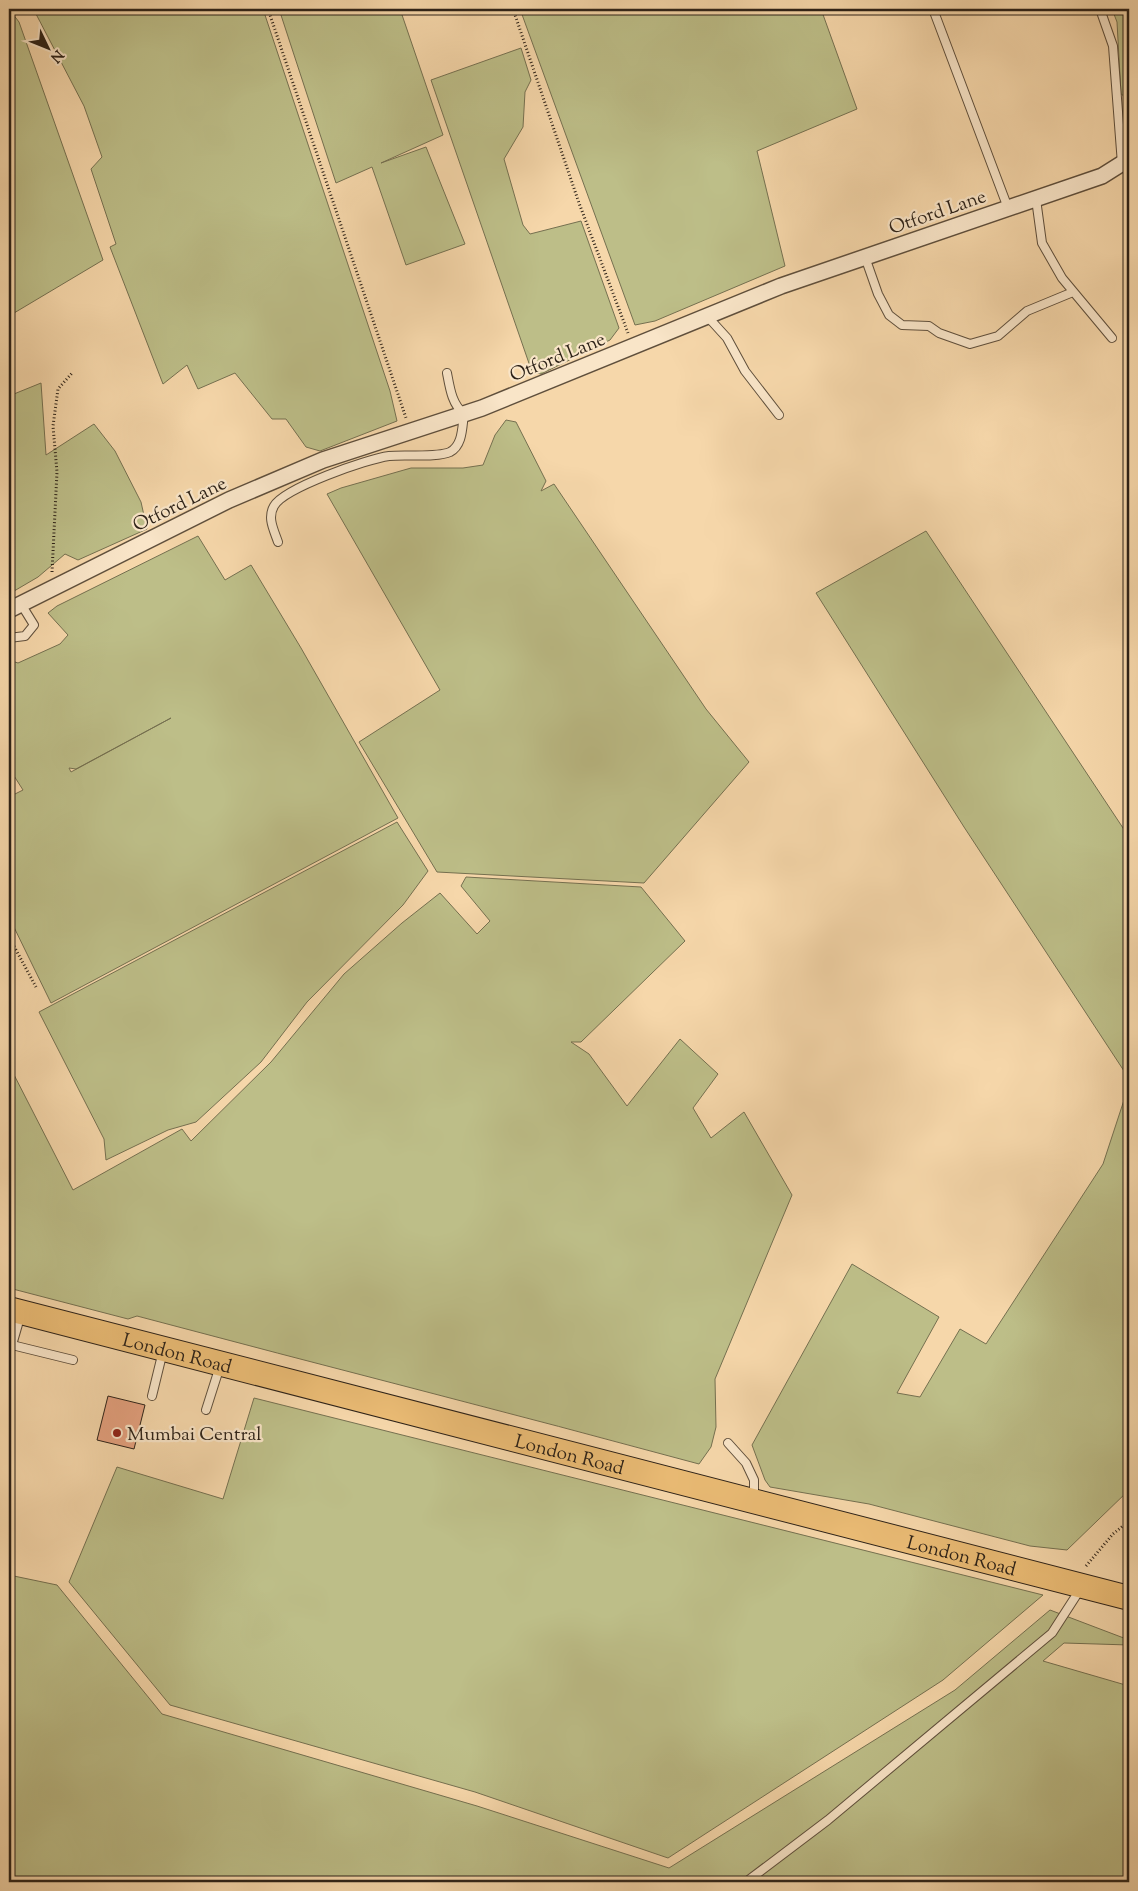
<svg xmlns="http://www.w3.org/2000/svg" width="1138" height="1891" font-family="'Sorts Mill Goudy',serif">
	<rect width="100%" height="100%" fill="#f6d7aa"/>
	<filter id="stains"><feTurbulence type="fractalNoise" baseFrequency=".004" numOctaves="4"/><feColorMatrix values="0 0 0 0 .2 0 0 0 0 .09 0 0 0 0 .02 0 0 0 .5 -.17"/></filter>
	<radialGradient id="worn" r=".72"><stop offset=".6" stop-color="#630" stop-opacity="0"/><stop offset="1" stop-color="#630" stop-opacity=".3"/></radialGradient>
	<path fill="#bdbe88" stroke="#757050" fill-rule="evenodd" d="M9,9L19,22L103,260L9,316Z
		M40,9H263L390,391L397,421L320,451L306,447L286,419H272L235,373L198,389L187,365L163,384L110,247L116,244L91,169L102,157L84,106L36,14Z
		M279,9H400L443,135L381,163L426,147L465,244L406,265L372,167L336,183Z
		M520,9H821L857,109L757,151L785,266L655,321L635,325Z
		M1112,9H1129V96L1127,98L1121,94L1117,22Z
		M521,48L531,80L525,92L523,127L504,159L523,225L530,234L581,221L619,328L610,340L541,374L532,372L431,80Z
		M41,383L46,455L94,424L115,451L141,502L147,529L78,560L65,554L38,577L9,594V396Z
		M506,420L516,422L546,481L541,491L554,484L706,709L749,762L644,883L437,872L359,742L440,690L327,494L341,488L411,468H463L483,465L495,435Z
		M926,531L1129,837V1075L1126,1074L964,827L816,593Z
		M198,536L225,580L251,565L301,648L398,818L51,1003L9,917V802L14,798L13,795L23,790L9,768V660L18,663L60,644L68,635L48,613L57,606ZM171,718L71,772L69,768L76,769Z
		M397,822L428,871L403,905L307,1002L261,1062L196,1122L168,1130L106,1160L104,1139L39,1012Z
		M466,877L641,887L685,941L581,1042H571L589,1054L627,1106L680,1039L718,1074L693,1108L711,1138L744,1112L792,1195L715,1379L716,1427L711,1447L699,1464C512,1413 324,1366 137,1316L128,1319L9,1288V1065L73,1190L182,1129L191,1141L271,1062L344,974L402,923L440,893L477,934L490,921L461,886Z
		M1126,1094H1129V1490L1067,1550L1030,1546L869,1504L770,1487L765,1480L752,1445L852,1264L939,1317L897,1393L920,1397L960,1329L986,1344L1103,1164Z
		M254,1398L1043,1595L943,1680L668,1858L475,1792L170,1705L69,1582L117,1467L223,1499Z
		M9,1575L57,1585L162,1714L477,1806L669,1868L955,1690L1050,1610L1129,1640V1645L1064,1643L1043,1661L1129,1686V1882H9Z"/>
	<path fill="#e5a17f" stroke="#2d2218" d="M108,1396L145,1405L134,1449L97,1440Z"/>
	<g fill="none" stroke-linecap="round" stroke-linejoin="round">
		<defs>
			<path id="service" d="M933,9L1008,208
				M1100,9L1113,46L1122,164
				M1036,199L1042,243L1062,278L1112,338
				M865,257L878,294L889,315L902,325L929,326L939,333L970,344L998,336L1027,311L1073,292
				M707,316L727,338L745,371L779,415
				M278,542C274,530 267,518 274,506C284,488 367,459 389,456C403,454 437,458 450,452C463,445 462,427 464,414C452,404 450,389 447,373
				M9,638L25,636L34,625L21,604
				M21,1314L12,1345L73,1360
				M152,1396L163,1351
				M206,1410L220,1366
				M728,1443L746,1463L754,1480V1497
				M746,1882L828,1820L1052,1633L1081,1588"/>
			<path id="minor" d="M9,610L229,500L323,460L482,408L781,286L1102,176L1129,159"/>
			<g id="primary">
				<path id="s1" d="M9,1309L1129,1598"/>
			</g>
		</defs>
		<use href="#service" stroke="#5f4f3c" stroke-width="10"/>
		<use href="#minor" stroke="#5f4f3c" stroke-width="18"/>
		<use href="#primary" stroke="#2d2218" stroke-width="26"/>
		<path stroke="#2d2218" stroke-width="3" stroke-dasharray="1 2.5" stroke-linecap="butt" d="M268,9L406,418
			M513,9L579,203L628,333
			M52,572L57,472L53,426L58,389L73,372
			M9,937L36,987
			M1086,1566L1113,1534L1129,1521"/>
		<use href="#service" stroke="#f9e5c8" stroke-width="8"/>
		<use href="#minor" stroke="#f9e5c8" stroke-width="15"/>
		<use href="#primary" stroke="#ebbc75" stroke-width="24"/>
	</g>
	<circle fill="#8f2418" stroke="#f9e5c8" stroke-width="2" cx="117" cy="1433" r="5"/>
	<g text-anchor="middle" stroke-width="4.5" stroke-linejoin="round" paint-order="stroke">
		<g font-size="19" fill="#2d2218" stroke="#f9e5c8">
			<text transform="translate(937 211) rotate(-19)" y="7">Otford Lane</text>
			<text transform="translate(557 356) rotate(-22)" y="7">Otford Lane</text>
			<text transform="translate(179 503) rotate(-26)" y="7">Otford Lane</text>
			<text dy="7" stroke="none"><textPath href="#s1" startOffset="174">London Road</textPath></text>
			<text dy="7" stroke="none"><textPath href="#s1" startOffset="579">London Road</textPath></text>
			<text dy="7" stroke="none"><textPath href="#s1" startOffset="984">London Road</textPath></text>
		</g>
		<g font-size="19" fill="#2d2218" stroke="#f9e5c8" text-anchor="start">
			<text x="127" y="1440">Mumbai Central</text>
		</g>
	</g>
	<rect width="1138" height="1891" fill="none" stroke="#f6d7aa" stroke-width="30"/>
	<rect x="10" y="10" width="1118" height="1871" fill="none" stroke="#2d2218" stroke-width="2.5"/>
	<rect x="15" y="15" width="1108" height="1861" fill="none" stroke="#2d2218"/>
	<g transform="translate(48 48) rotate(133)" stroke="#f9e5c8" stroke-width="4" paint-order="stroke">
	<path d="M0-4L9 19L0 12L-9 19Z" fill="#2d2218"/>
	<text y="-8" font-size="14" font-weight="bold" text-anchor="middle" fill="#2d2218">N</text>
	</g>
	<rect width="100%" height="100%" filter="url(#stains)"/>
	<rect width="100%" height="100%" fill="url(#worn)"/>
</svg>
